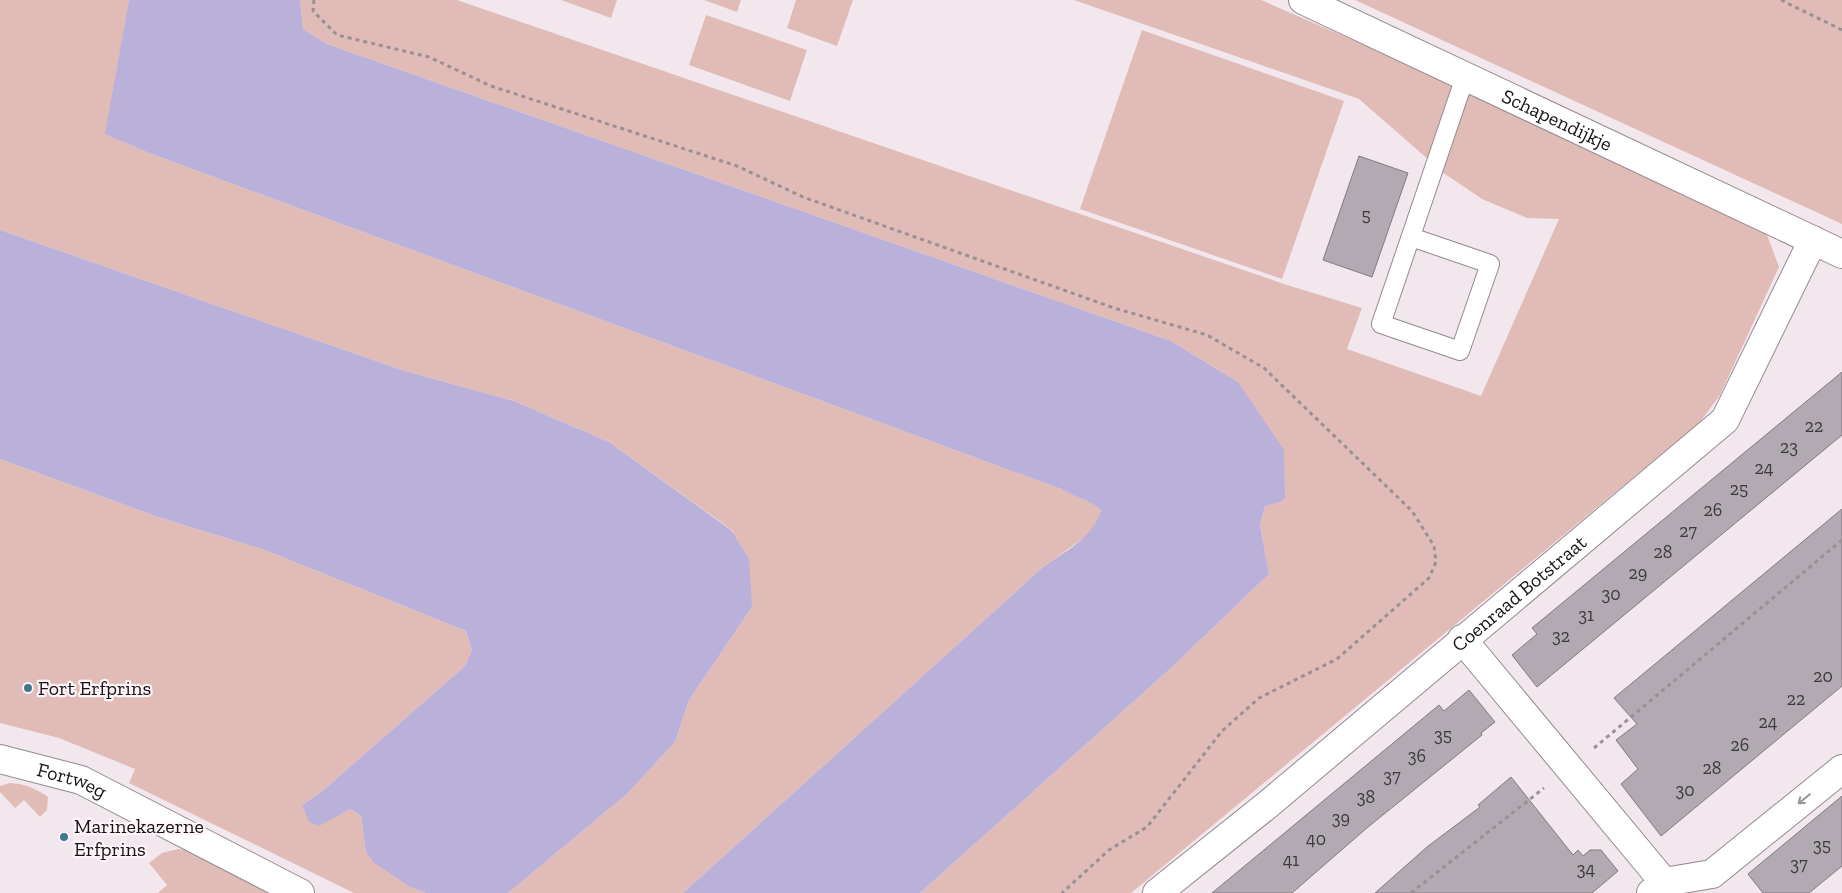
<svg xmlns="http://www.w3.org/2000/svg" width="1842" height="893" font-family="'Zilla Slab',serif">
	<rect width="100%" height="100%" fill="#f2e7ed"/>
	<path fill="#e1bcb7" d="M0,0H129L106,134L149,153L1061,489C1073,496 1092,501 1101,510L1096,525L1088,535L1043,567L683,893H508L628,793L675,742L689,700L752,607L732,530L609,442L514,401L402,370L0,230Z
		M300,0H457L1287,285L1362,308L1347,349L1481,396L1559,219L1527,218L1482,199L1445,174L1359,99L1074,0H1261L1376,50L1766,232L1779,267L1720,395L1700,422L1131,893H920L1172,667L1269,574L1260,525L1265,506L1280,502L1238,382L1171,341L327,44L303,29Z
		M561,0H617L611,18Z
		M704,0H741L737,12Z
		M796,0H853L837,46L787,28Z
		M1355,0H1842V224L1816,212Z
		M706,15L807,50L790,101L689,65Z
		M1142,30L1344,101L1282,279L1080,209Z
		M0,459L158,517L265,550L466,631L472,650L465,666L320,793L302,805L333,817L350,809L361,816L366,852L410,887L426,893H354L129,783L135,769L59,738L0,723Z
		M10,783C25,784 35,788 48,797L47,810L40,817L24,800L15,808L0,792V786Z
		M178,849L194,851L277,893H158L167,885L149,863L162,853Z"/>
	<path fill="#bab1db" d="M129,0H300L303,29L327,44L1171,341L1238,382L1284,450L1285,498L1280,502L1265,506L1260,525L1269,574L1172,667L920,893H683L1043,567C1067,550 1092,539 1101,510C1092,501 1072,496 1061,489L149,153L105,134Z
		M0,230L402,370L514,401L609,442L731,530L749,559L752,607L689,700L675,742L628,793L508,893H426L410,887L373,862L366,852L361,816L350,809L319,826L309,822L302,805L320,793L465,666L472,650L466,631L265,550L158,517L0,459Z"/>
	<path fill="#b1aab3" stroke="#807a82" d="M1359,156L1408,173L1372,277L1323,260Z
		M1842,372V435L1537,687L1512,655L1537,634L1532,628Z
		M1842,509V686L1661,836L1621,784L1638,769L1616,740L1637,724L1614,698Z
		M1469,690L1495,722L1481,733L1482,735L1368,827L1292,893H1212L1439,705L1444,711Z
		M1511,777L1573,855L1578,850L1583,856L1590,850H1601L1618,871L1592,893H1375L1427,847L1480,807L1478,805Z
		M1842,796V866L1809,893H1763L1748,874Z"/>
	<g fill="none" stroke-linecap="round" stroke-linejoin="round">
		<defs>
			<path id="service" d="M1411,237L1490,264L1460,351L1381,324L1465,77"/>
			<g id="minor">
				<path id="s1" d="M1303,0L1842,254"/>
				<path d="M1462,639L1664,882"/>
				<path id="s2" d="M0,759L81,780L300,893"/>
				<path id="s3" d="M1157,893L1266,806L1725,420L1813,240"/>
				<path d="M1651,893L1664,882L1712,874L1842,769"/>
			</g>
		</defs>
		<use href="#service" stroke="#93898f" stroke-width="20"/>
		<use href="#minor" stroke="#93898f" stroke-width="30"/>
		<path stroke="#989094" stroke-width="3" stroke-dasharray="4 4" stroke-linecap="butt" d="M314,0L313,11L337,35L429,57L491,86L737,166L803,197L1114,308L1207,335L1264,368L1412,511L1434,546L1436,562L1429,578L1337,659L1259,698L1222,731L1147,827L1109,850L1062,893
			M1781,0L1842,30
			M1594,748L1842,540
			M1411,893L1544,788"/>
		<use href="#service" stroke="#fff" stroke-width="18"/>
		<use href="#minor" stroke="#fff" stroke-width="28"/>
	</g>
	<defs><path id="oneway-shaft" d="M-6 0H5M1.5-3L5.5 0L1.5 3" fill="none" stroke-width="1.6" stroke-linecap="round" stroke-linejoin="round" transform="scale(1.25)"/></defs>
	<use stroke="#969596" href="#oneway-shaft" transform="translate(1804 799) rotate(141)"/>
	<g fill="#3d7890" stroke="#fff4fa" stroke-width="2">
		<circle cx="28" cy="688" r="5"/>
		<circle cx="64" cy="837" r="5"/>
	</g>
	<g text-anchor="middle" stroke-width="4.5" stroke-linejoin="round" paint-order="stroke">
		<g font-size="18" fill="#3d393c">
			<text x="1366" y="221">5</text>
			<text x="1814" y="432">22</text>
			<text x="1789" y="453">23</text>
			<text x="1764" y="474">24</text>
			<text x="1739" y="495">25</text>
			<text x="1713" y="516">26</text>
			<text x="1688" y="537">27</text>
			<text x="1663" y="558">28</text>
			<text x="1638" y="579">29</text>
			<text x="1611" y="600">30</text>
			<text x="1586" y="621">31</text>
			<text x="1561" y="642">32</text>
			<text x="1823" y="682">20</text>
			<text x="1796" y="705">22</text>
			<text x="1768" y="728">24</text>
			<text x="1443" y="741">35</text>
			<text x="1740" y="751">26</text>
			<text x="1417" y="762">36</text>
			<text x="1712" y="774">28</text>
			<text x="1392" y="782">37</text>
			<text x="1685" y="796">30</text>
			<text x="1366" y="803">38</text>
			<text x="1341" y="824">39</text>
			<text x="1316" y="845">40</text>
			<text x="1822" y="851">35</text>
			<text x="1291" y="866">41</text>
			<text x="1799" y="870">37</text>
			<text x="1586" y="875">34</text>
		</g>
		<g font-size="20" fill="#161315" stroke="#fff4fa">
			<text dy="7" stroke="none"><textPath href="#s1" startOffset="281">Schapendijkje</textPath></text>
			<text dy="7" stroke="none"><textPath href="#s3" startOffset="470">Coenraad Botstraat</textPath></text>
			<text dy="7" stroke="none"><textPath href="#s2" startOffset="75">Fortweg</textPath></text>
		</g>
		<g font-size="20" fill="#161315" stroke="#fff4fa" text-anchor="start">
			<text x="38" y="695">Fort Erfprins</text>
			<text x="74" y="833">Marinekazerne<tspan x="74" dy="23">Erfprins</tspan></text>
		</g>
	</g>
</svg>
